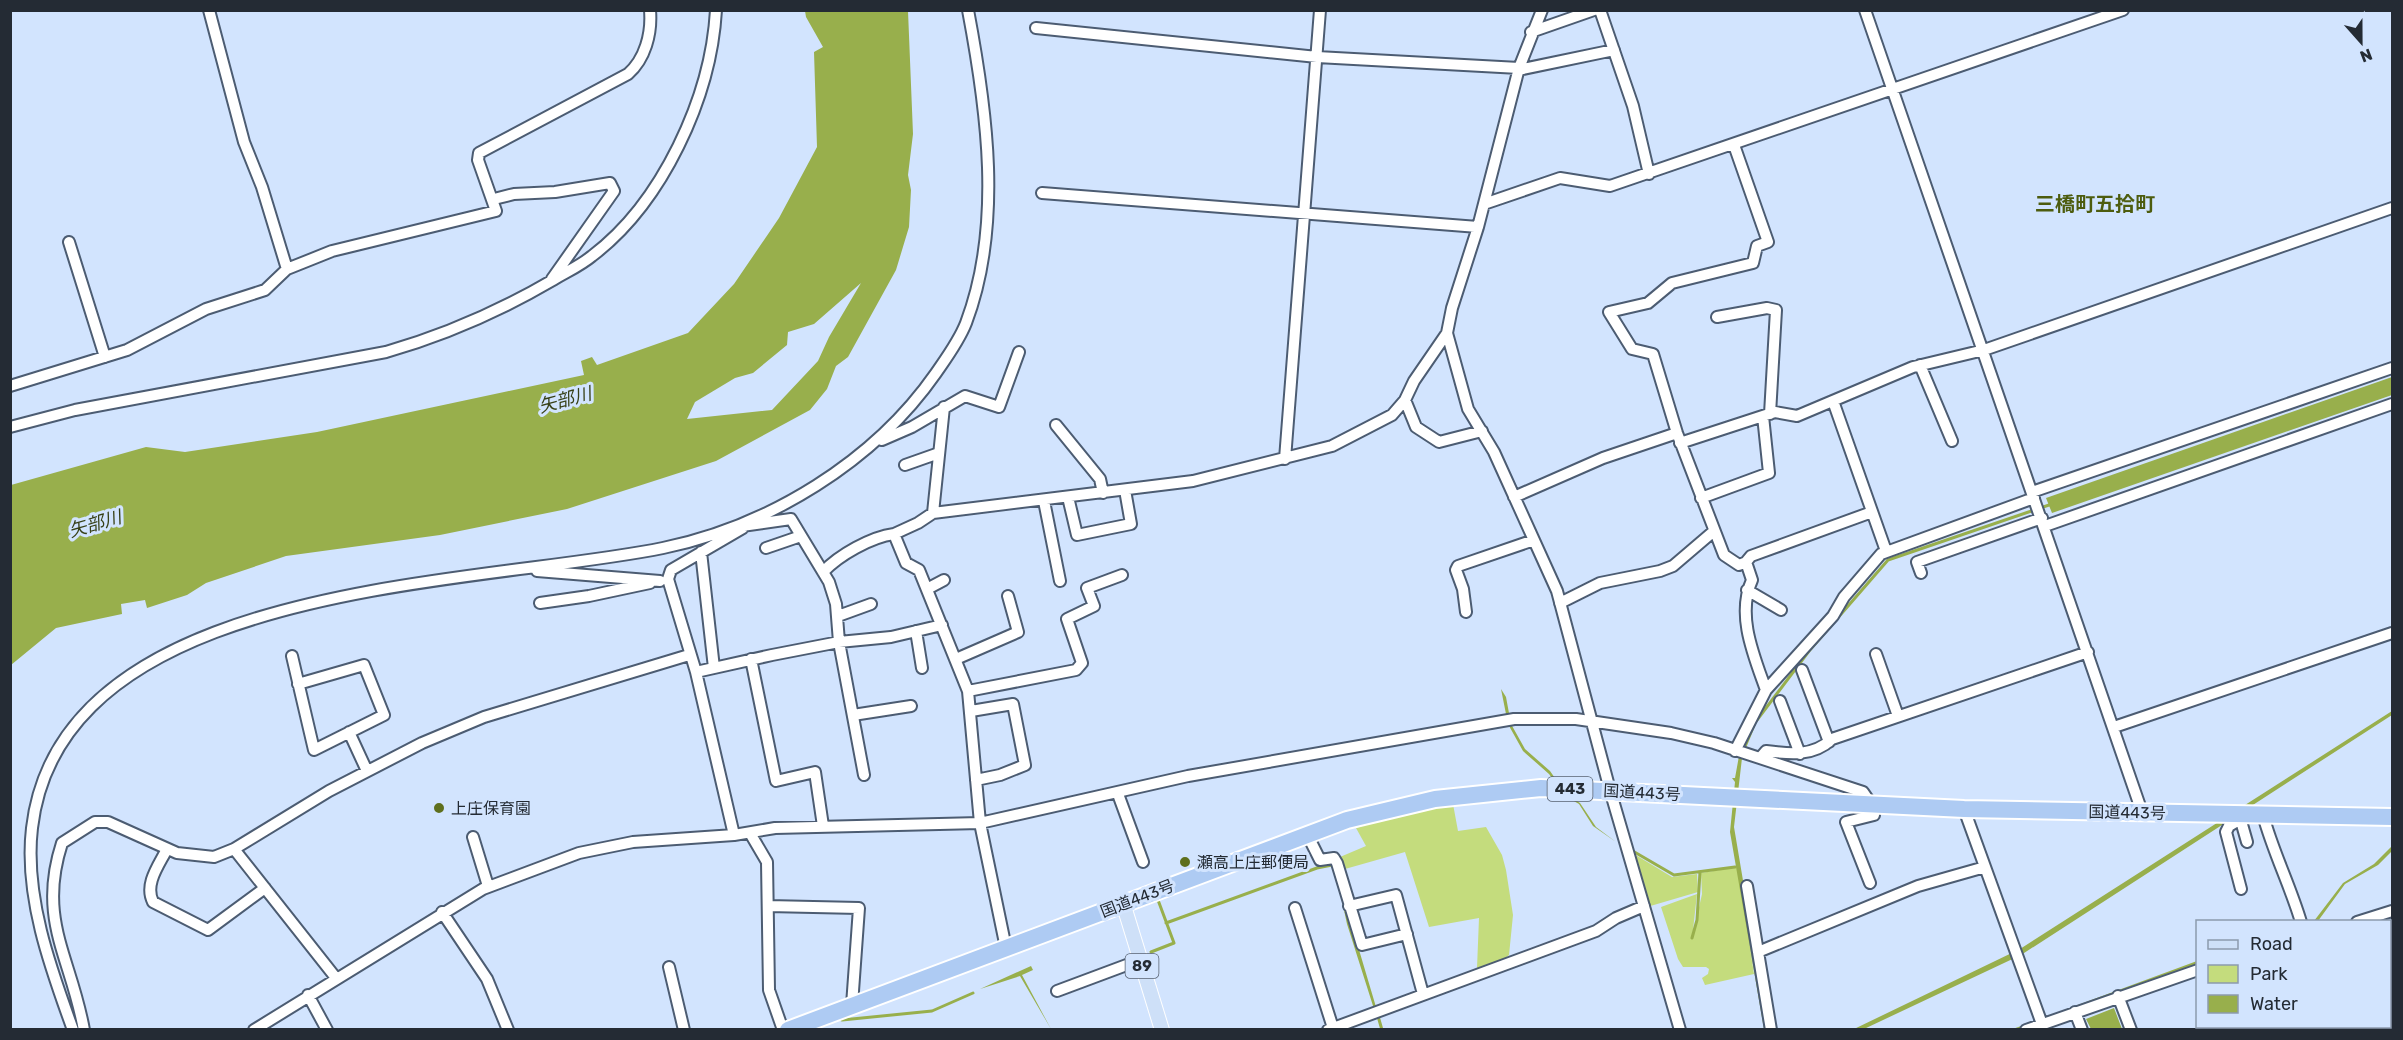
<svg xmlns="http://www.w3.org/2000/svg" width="2403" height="1040" font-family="Rubik,'Noto Sans JP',sans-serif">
	<rect width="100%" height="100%" fill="#d2e4fe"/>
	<path fill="#c4dc7d" d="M1453,804L1458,831L1486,827L1502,855L1506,870L1513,915L1509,955L1503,960L1477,968L1479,918L1429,927L1405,852L1345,869L1340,857L1366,846L1356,828L1391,817Z
		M1634,854L1672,877L1697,874L1698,892L1647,907Z
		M1738,867L1754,974L1705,985L1702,978L1708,974L1709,969L1706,967H1683L1678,959L1661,907L1697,894L1692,939L1702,894L1701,873Z"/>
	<path fill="#98af4c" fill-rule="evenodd" d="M805,11H908L913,134L908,175L911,190L909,227L896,270L848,357L836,366L827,389L810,410L716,461L567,509L440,535L286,556L206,583L187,595L147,608L145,600L121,604L122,614L56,628L11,665V485L146,447L185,452L317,432L584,375L581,361L592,357L597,365L688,333L734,284L779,218L817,147L814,52L823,47L806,17ZM861,283L829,337L818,361L772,410L687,419L695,402L735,378L753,373L787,345L788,332L814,324Z
		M2392,377V395L2052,513L2046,498Z
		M1501,689L1506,697L1511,724L1525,749L1550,771L1566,794L1580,803L1596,827L1616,842L1593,826L1579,804L1565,796L1549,774L1523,751L1508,724Z
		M2392,711V715L2021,955L1864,1029L1852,1030L2020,949Z
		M1746,749L1742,758L1734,827L1768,1029H1764L1730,832L1735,782L1732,778H1735L1739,756Z
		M2392,846V851L2378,865L2345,884L2318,921H2314L2343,883L2374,864Z
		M1335,869L1376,1007L1374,1009L1347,924Z
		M2197,961V964L2018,1029L2010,1030Z
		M1031,966L1033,970L1022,975L1051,1029L1020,976L980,989Z
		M2114,1008L2122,1029H2091L2086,1019Z"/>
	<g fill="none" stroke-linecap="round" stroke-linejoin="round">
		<path stroke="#98af4c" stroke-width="3" d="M1757,720L1809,651L1888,560L2052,504
			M1744,749L1754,725
			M1631,850L1674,875L1735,867
			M1166,923L1317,868L1332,865
			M1692,938L1697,920L1700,872
			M1151,952L1174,943L1158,900
			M1378,1016L1382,1030
			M842,1020L932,1011L973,993"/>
		<defs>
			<path id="minor" d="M209,10L244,142L262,187L287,269
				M1600,10L1633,106L1649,174
				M1865,10L2142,812
				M1036,28L1317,57L1519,68
				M1531,32L1594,10
				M1518,70L1614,50
				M1734,145L1768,242L1757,246L1753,263L1672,283L1648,303L1609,312L1632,349L1653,354L1677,433L1724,555L1739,565L1746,562L1752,580C1736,615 1754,656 1766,690
				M1042,193L1478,227
				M494,199L514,194L555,192L610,183L614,191L552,279
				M1484,204L1560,178L1610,186L2123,10
				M69,242L105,357
				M1717,317L1767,308L1776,310L1770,414
				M1447,333L1468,409L1494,452L1557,591L1610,790L1680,1030
				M1920,365L1952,441
				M10,386L127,350L206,309L265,290L287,269L332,251L496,211L478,160L479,153L628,74C645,59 652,34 650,10
				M1405,400L1416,427L1439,442L1482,431
				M1833,401L1886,551
				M1056,425L1100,479L1103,493
				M10,427L75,410L386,352C445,335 500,311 553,280C566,272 580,266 592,256C662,203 711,98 716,10
				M882,440L912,427L965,396L999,407L1019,352
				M1680,443L1775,412L1797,416L1913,367L1984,350L2392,208
				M1285,459L1320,10
				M905,465L939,453
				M2032,492L2392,368
				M1068,497L1077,535L1131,524L1125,490
				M1514,497L1603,458L1677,433
				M1701,498L1769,473L1763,416
				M1044,501L1060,581
				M933,513L944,407
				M742,526L791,519L829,582L836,604L839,642L864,775
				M2045,526L2392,404
				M766,548L801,536
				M701,552L714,668
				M1746,562L1751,556L1872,512
				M537,571L660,581
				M823,572C839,555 871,537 894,534
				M1921,573L1917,562L2042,518
				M927,589L944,580
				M1747,590L1781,610
				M540,603L589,596L650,583
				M1560,603L1600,583L1660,571L1673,566L1714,531
				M1466,612L1463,589L1456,570L1458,566L1534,540
				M838,616L871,604
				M916,631L922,668
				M1876,654L1898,716
				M292,656L314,750L384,715L364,665L298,684
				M751,659L776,781L815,772L823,826
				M956,659L1018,632L1008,596
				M1802,670L1829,742
				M696,672L772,655L839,642L891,637L942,625
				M968,691L1076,670L1082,663L1067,619L1094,606L1087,588L1122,575
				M1780,701L1800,754
				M971,711L1013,704L1025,765L1000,775L976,780
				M853,715L911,706
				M2114,727L2392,633
				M349,732L367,771
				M1735,751L1766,690L1833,616L1844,597L1881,554L2034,498
				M1760,758L1766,751C1789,754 1813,757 1832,739L2088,652
				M1118,794L1143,862
				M1964,809L2042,1024
				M2239,814L2247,842
				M2263,815C2273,852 2290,885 2301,922
				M2241,819L2229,826L2226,832L2241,889
				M750,833L767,862L769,990L783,1030
				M734,835L696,672L668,579L671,570L743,528
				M473,837L488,886
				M1310,840L1320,860L1334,858L1337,863L1362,945L1407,934
				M167,849C159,865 144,884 153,902L208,930L265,888
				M234,849L336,978
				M1747,886L1771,1030
				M768,906L859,908L852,1005
				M1349,906L1396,895L1423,994
				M1295,908L1333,1028
				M442,912L487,979L508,1030
				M2357,922L2392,911
				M1006,948L980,823L968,691L919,570L906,563L894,534L918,523L933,513L1193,481L1332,446L1392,415L1405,400L1414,381L1447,333L1452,308L1478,227L1519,68L1542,10
				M1758,952L1918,886L1985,867
				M669,967L684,1030
				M1057,991L1140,960
				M308,995L327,1030
				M2118,996L2131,1030
				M2075,1012L2082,1030
				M73,1030C50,967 24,895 32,828C61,579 479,586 663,548C769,526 874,462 936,373C947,357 959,341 966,323C1003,225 987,110 968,10
				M84,1030C71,957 37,920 62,843L95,822H108L177,853L214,857L234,849L329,791L422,743L484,717L689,655
				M254,1030L483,889L579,853L633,842L734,835L775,828L980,823L1188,776L1514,719H1576L1671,733L1714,743L1863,792L1872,805L1874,815L1846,822L1870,883
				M1328,1030L1596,931L1616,918L1644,906
				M2026,1030L2198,970"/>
			<path id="major" d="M1123,903L1162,1030"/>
			<path id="highway" d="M788,1030L1347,820L1435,799L1541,788L1964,809L2392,817"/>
		</defs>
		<use href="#minor" stroke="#4c5c72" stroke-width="14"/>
		<use href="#major" stroke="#fff" stroke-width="16"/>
		<use href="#highway" stroke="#fff" stroke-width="20"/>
		<use href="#minor" stroke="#fff" stroke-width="10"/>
		<use href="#major" stroke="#cee0f8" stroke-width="14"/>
		<use href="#highway" stroke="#aecbf3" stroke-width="16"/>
	</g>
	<g fill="#5e6f1d" stroke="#d2e4fe" stroke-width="2">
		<circle cx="439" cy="808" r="6"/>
		<circle cx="1185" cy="862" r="6"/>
	</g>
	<g text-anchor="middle" stroke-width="6" stroke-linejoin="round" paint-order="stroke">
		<g fill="#d2e4fe" stroke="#586271" stroke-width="1.5">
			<rect x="1547.5" y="777" width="45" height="24" rx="4.5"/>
			<rect x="1125.5" y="954" width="33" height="24" rx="4.5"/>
		</g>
		<g font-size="15" font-weight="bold" fill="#242b34">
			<text x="1570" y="794">443</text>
			<text x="1142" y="971">89</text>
		</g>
		<g font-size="16" fill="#242b34" stroke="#d2e4fe">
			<text transform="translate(1642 792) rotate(3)" y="6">国道443号</text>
			<text transform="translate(2127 812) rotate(1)" y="6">国道443号</text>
			<text transform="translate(1137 898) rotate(-21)" y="6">国道443号</text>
		</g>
		<g font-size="16" fill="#242b34" stroke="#d2e4fe" text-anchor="start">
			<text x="451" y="814">上庄保育園</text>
			<text x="1197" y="868">瀬高上庄郵便局</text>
		</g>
		<g font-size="18" font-style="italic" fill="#374017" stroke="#d2e4fe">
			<text transform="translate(565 400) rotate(-15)" y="6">矢部川</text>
			<text transform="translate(95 524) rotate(-16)" y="6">矢部川</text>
		</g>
		<g font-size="20" font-weight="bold" fill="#4d5c0e" stroke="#d2e4fe">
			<text x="2095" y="211">三橋町五拾町</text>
		</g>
	</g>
	<rect width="2403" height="1040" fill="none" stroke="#242b34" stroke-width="24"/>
	<rect x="2196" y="920" width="195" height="108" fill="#d2e4fe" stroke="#8c9aad" stroke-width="1.5"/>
	<rect x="2208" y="940" width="30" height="9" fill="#cee0f8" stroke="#8c9aad" stroke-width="1.5"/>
	<text x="2250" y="950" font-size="18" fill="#242b34">Road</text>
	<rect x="2208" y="965" width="30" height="18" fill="#c4dc7d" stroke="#8c9aad" stroke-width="1.5"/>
	<text x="2250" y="980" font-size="18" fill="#242b34">Park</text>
	<rect x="2208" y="995" width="30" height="18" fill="#98af4c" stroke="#8c9aad" stroke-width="1.5"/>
	<text x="2250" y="1010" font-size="18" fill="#242b34">Water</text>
	<g transform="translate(2361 42) rotate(159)" stroke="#d2e4fe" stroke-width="4.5" paint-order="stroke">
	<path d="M0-4.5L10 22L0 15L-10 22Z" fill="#242b34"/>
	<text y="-9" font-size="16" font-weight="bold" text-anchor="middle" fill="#242b34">N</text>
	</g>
</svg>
